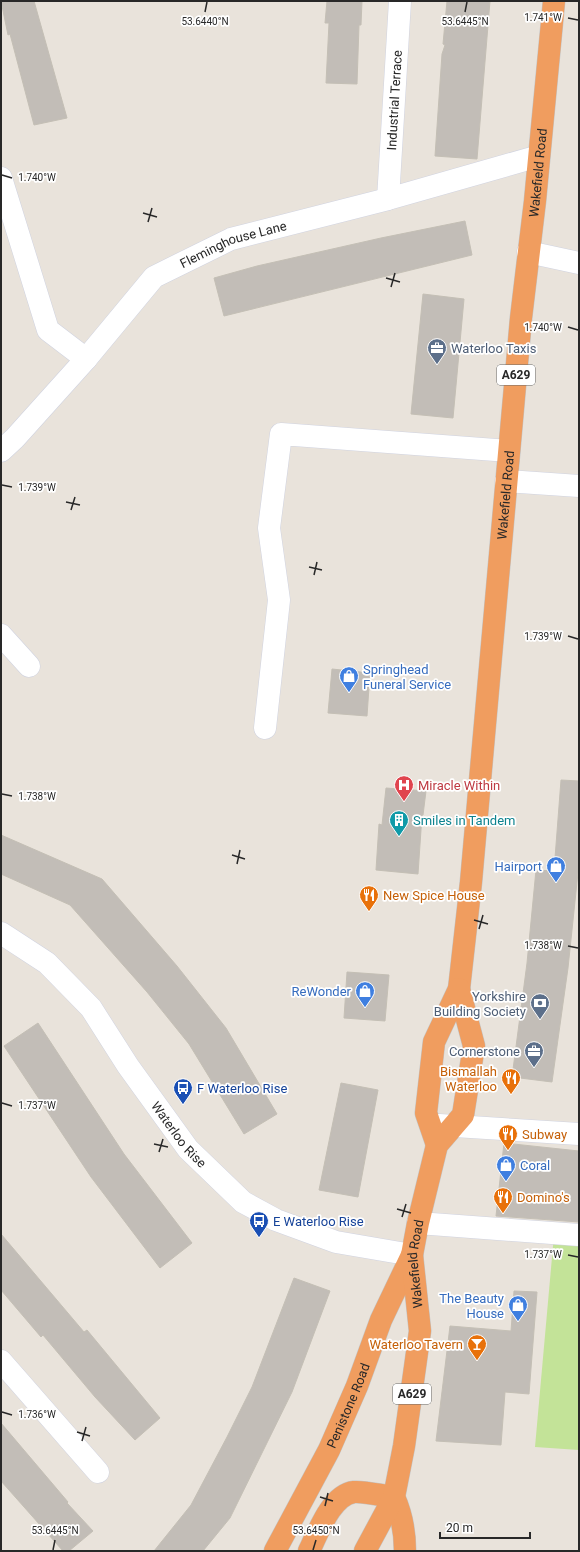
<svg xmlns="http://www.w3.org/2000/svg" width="580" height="1552" font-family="Roboto,sans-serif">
	<rect width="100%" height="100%" fill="#e9e3db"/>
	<path fill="#c3e398" d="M554,1235L579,1238V1450L535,1447Z"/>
	<path fill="#c2bdb7" stroke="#c4bfb5" d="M1,1H34L67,118L34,125L10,34L8,35Z
		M327,1H362L361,25H359L357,84L326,83L329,23H325Z
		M447,1H490L477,159L435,156L442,54L445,45L443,44Z
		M465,221L472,255L224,316L214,278L257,266L381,238Z
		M423,294L464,299L453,418L411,414Z
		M332,669L370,673L367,716L328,713Z
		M561,780L579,781V863L568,968L552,1082L512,1077L527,963L536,870L554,871Z
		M386,788L426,791L423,815H422L418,874L376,870L379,824L382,825Z
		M1,835L102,879L177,966L226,1028L277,1114L244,1134L189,1044L147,992L70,905L1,874Z
		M347,972L389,975L385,1021L344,1018Z
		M38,1023L124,1154L192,1243L160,1268L91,1177L4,1046Z
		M341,1083L378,1090L358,1197L319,1190Z
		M504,1143L579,1151V1222L496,1216Z
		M1,1234L84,1332L87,1330L160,1418L135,1440L95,1397L43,1335L41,1337L1,1290Z
		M294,1278L330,1291L292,1392L230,1518L203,1551H154L191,1505L227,1437L252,1387Z
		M514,1291L537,1292L529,1394L505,1392L501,1445L436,1441L450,1326L511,1331Z
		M1,1423L68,1502L67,1503L93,1531L69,1551H63L1,1481Z"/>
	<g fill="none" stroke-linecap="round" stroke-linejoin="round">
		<defs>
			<g id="minor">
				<path d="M1,178L48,330L86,359"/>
				<path id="s1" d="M388,199L400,1"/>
				<path d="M528,252L579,263"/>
				<path id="s2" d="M1,451L15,438L86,359L154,277L231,239L388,199L539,156"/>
				<path d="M506,481L579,486"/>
				<path d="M1,635L29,666"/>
				<path d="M265,728L279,600L269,528L281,434L509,451"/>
				<path id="s3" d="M1,933L47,963L91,1008L128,1066L188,1149L243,1202L276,1220L336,1242L412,1255"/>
				<path d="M439,1125L579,1134"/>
				<path d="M418,1223L579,1235"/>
				<path d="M1,1361L98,1472"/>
			</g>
			<g id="highway">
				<path id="s4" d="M437,1145L426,1113L434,1042L459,989L471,882L521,318L535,201L554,1"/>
				<path d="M394,1497C402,1515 405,1532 405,1551"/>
				<path id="s5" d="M275,1551L329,1450L357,1386L381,1320L412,1255"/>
				<path d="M309,1551C318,1533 331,1495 354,1492C366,1491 382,1496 394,1497"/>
				<path id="s6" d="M365,1551L394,1497L404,1446L420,1331L412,1255L418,1223L437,1145L463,1115L474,1046L459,989"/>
			</g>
		</defs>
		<use href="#minor" stroke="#d0d3e0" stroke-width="23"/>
		<use href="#highway" stroke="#c3c3c3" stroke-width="23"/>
		<use href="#minor" stroke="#fff" stroke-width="22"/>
		<use href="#highway" stroke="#f09d5f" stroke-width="22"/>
	</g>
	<path fill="none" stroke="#282828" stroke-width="1.5" d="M205,12L207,2M465,12L467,2M568,18L578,20M2,175L12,178M143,213L157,217M148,222L152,208M386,278L400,282M391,287L395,273M568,327L578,330M2,485L12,487M66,502L80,505M71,510L75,497M309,567L322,570M314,575L317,562M568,636L578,639M2,794L12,796M232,855L245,859M237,864L240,850M474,920L488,924M479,929L483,915M568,946L578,948M2,1103L12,1106M154,1144L168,1147M159,1152L163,1139M397,1209L411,1213M402,1217L406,1204M568,1255L578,1257M2,1412L12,1415M77,1432L90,1436M82,1441L86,1427M320,1497L333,1501M325,1506L328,1493M53,1550L55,1540M313,1550L316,1540"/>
	<defs>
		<symbol id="office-pin" viewBox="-11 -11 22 30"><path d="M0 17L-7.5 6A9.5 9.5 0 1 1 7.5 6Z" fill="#5c6f8a" stroke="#fff"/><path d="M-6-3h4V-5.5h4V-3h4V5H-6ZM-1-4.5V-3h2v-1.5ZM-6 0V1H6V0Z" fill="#fff"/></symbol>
		<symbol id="shop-pin" viewBox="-11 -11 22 30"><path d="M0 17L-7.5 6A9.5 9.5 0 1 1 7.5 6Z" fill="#3f7fe0" stroke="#fff"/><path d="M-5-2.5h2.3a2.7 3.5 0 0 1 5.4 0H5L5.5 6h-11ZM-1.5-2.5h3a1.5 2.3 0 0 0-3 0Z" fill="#fff"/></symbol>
		<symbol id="hospital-pin" viewBox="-11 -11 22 30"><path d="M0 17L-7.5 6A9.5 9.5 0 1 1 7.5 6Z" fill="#e0444e" stroke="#fff"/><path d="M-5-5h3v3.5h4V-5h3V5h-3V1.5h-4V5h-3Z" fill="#fff"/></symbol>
		<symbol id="building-pin" viewBox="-11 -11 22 30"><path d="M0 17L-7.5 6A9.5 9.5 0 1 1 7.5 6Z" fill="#0f9aa8" stroke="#fff"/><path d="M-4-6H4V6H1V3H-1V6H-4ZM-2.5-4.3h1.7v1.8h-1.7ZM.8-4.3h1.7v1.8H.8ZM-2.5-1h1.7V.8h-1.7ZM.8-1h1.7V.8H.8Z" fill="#fff"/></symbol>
		<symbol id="restaurant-pin" viewBox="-11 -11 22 30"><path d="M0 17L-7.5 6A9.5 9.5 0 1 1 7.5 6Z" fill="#e8710a" stroke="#fff"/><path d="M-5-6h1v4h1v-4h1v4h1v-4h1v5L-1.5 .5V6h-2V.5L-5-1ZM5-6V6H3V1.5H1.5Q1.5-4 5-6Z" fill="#fff"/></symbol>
		<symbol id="bank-pin" viewBox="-11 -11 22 30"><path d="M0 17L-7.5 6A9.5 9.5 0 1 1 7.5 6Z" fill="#5c6f8a" stroke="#fff"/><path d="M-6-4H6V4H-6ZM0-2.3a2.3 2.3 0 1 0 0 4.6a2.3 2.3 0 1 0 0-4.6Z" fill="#fff"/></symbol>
		<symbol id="bus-pin" viewBox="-11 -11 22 30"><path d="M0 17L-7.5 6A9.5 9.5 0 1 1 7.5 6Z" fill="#1a4fb4" stroke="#fff"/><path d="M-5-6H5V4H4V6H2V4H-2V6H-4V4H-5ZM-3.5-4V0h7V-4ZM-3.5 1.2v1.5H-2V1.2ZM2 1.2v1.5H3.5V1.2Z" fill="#fff"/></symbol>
		<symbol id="bar-pin" viewBox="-11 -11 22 30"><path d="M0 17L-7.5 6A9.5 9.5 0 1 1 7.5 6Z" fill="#e8710a" stroke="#fff"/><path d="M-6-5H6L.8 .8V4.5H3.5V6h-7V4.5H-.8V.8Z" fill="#fff"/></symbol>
	</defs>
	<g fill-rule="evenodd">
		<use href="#office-pin" x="426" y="337" width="22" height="30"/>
		<use href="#shop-pin" x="338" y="665" width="22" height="30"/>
		<use href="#hospital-pin" x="393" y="774" width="22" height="30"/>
		<use href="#building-pin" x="388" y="809" width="22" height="30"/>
		<use href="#shop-pin" x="545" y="855" width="22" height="30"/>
		<use href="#restaurant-pin" x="358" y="884" width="22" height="30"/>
		<use href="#shop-pin" x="354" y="980" width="22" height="30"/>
		<use href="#bank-pin" x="529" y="992" width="22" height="30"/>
		<use href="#office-pin" x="523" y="1040" width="22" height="30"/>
		<use href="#restaurant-pin" x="500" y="1067" width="22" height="30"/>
		<use href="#bus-pin" x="172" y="1077" width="22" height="30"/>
		<use href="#restaurant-pin" x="497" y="1123" width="22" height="30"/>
		<use href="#shop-pin" x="495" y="1154" width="22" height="30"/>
		<use href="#restaurant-pin" x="492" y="1186" width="22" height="30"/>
		<use href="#bus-pin" x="248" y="1210" width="22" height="30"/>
		<use href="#shop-pin" x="507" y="1294" width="22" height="30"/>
		<use href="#bar-pin" x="466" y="1333" width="22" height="30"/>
	</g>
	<g text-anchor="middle" stroke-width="3.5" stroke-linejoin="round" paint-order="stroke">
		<g fill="#fff" stroke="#686868" stroke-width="1">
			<rect x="497" y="365" width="38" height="20" rx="3"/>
			<rect x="393" y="1384" width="38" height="20" rx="3"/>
		</g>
		<g font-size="12" font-weight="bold" fill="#282828">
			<text x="516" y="379">A629</text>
			<text x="412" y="1398">A629</text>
		</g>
		<g font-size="13" fill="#282828" stroke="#fff">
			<text dy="5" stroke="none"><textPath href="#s1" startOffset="99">Industrial Terrace</textPath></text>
			<text dy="5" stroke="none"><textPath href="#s4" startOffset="984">Wakefield Road</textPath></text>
			<text dy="5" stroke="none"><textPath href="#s2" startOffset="318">Fleminghouse Lane</textPath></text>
			<text dy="5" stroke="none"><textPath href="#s4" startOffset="660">Wakefield Road</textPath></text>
			<text dy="5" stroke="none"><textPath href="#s3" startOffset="272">Waterloo Rise</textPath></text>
			<text dy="5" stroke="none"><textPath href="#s6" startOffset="297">Wakefield Road</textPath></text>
			<text dy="5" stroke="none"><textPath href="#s5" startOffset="163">Penistone Road</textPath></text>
		</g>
		<g font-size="13" fill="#4e5e75" stroke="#fff" text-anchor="end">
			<text x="451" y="353" text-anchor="start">Waterloo Taxis</text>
			<text x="526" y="1001">Yorkshire<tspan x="526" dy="15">Building Society</tspan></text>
			<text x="520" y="1056">Cornerstone</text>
		</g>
		<g font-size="13" fill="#366cbe" stroke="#fff" text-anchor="end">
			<text x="363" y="674" text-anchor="start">Springhead<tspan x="363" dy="15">Funeral Service</tspan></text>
			<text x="542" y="871">Hairport</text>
			<text x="351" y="996">ReWonder</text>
			<text x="520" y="1170" text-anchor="start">Coral</text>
			<text x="504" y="1303">The Beauty<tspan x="504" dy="15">House</tspan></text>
		</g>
		<g font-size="13" fill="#be3a42" stroke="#fff" text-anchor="start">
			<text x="418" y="790">Miracle Within</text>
		</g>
		<g font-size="13" fill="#0d838f" stroke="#fff" text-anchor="start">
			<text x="413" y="825">Smiles in Tandem</text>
		</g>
		<g font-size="13" fill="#c56008" stroke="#fff" text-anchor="start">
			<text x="383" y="900">New Spice House</text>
			<text x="497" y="1076" text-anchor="end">Bismallah<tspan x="497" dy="15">Waterloo</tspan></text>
			<text x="522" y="1139">Subway</text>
			<text x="517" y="1202">Domino's</text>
			<text x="463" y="1349" text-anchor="end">Waterloo Tavern</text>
		</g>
		<g font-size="13" fill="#164399" stroke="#fff" text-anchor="start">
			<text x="197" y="1093">F Waterloo Rise</text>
			<text x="273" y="1226">E Waterloo Rise</text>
		</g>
	</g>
	<g font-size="10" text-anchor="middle" fill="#282828" stroke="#fff" stroke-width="3.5" stroke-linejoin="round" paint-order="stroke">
		<text x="543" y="21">1.741°W</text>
		<text x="205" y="25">53.6440°N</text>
		<text x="465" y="25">53.6445°N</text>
		<text x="37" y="181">1.740°W</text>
		<text x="543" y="331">1.740°W</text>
		<text x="37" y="491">1.739°W</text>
		<text x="543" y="640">1.739°W</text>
		<text x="37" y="800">1.738°W</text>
		<text x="543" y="949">1.738°W</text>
		<text x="37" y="1109">1.737°W</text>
		<text x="543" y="1258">1.737°W</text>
		<text x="37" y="1418">1.736°W</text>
		<text x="55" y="1534">53.6445°N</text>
		<text x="316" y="1534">53.6450°N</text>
	</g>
	<rect width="580" height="1552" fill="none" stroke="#282828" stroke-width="4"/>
	<path d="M440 1532v6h90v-6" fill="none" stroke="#282828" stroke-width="2"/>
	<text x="446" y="1532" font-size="12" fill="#282828" stroke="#ffffff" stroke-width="3" paint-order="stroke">20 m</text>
</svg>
